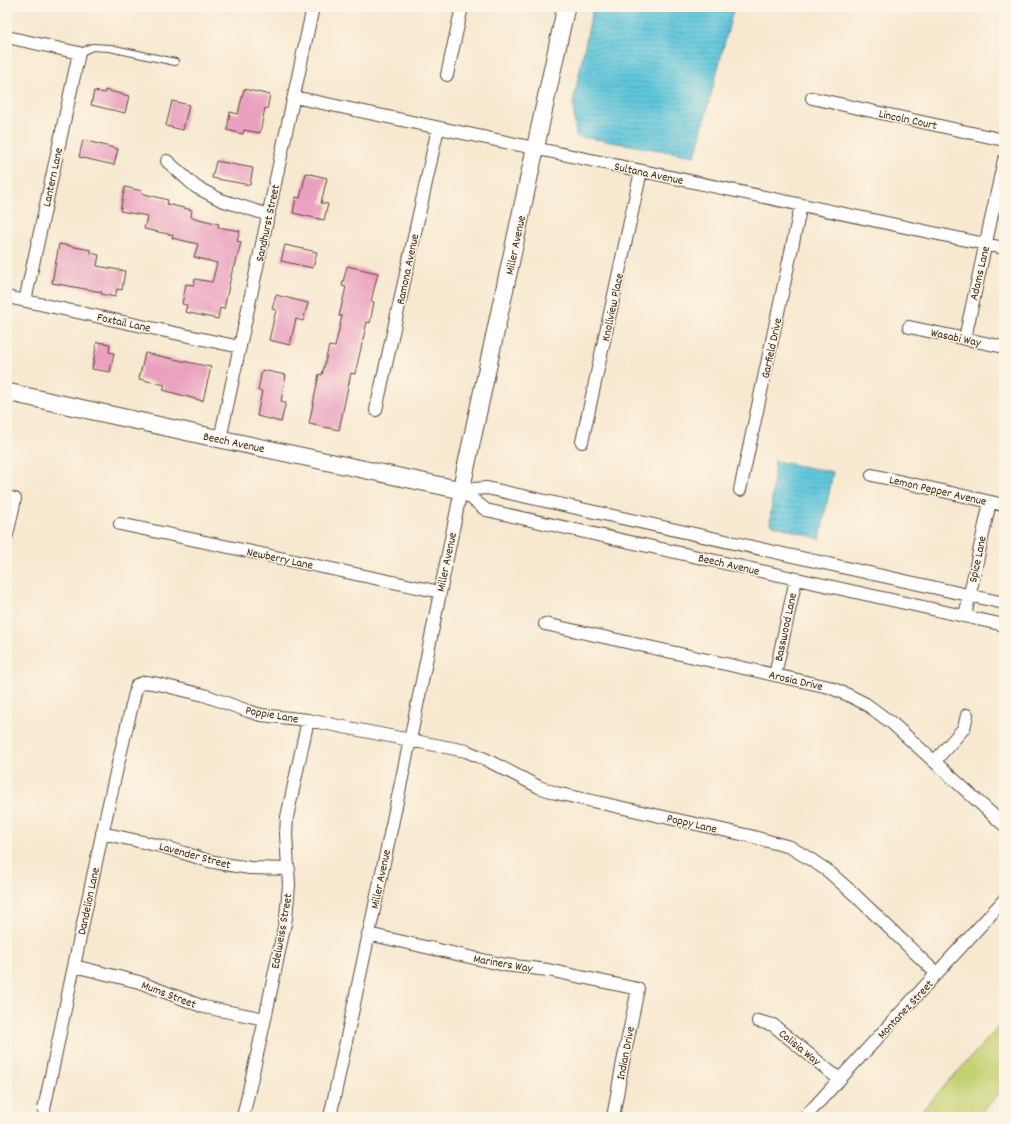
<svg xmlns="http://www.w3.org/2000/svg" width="1011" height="1124" font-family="Dekko,sans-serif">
	<defs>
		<pattern id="water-rules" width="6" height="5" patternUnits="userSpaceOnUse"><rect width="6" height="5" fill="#5fc6dc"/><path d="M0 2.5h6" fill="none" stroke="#53aabc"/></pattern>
	</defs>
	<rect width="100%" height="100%" fill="#fcf5e5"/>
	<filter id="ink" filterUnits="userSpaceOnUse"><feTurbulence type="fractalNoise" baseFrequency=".025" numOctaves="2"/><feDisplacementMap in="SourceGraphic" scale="8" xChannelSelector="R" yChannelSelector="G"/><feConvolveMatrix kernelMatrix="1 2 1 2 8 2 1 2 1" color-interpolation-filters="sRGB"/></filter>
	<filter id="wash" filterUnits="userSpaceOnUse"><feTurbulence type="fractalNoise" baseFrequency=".012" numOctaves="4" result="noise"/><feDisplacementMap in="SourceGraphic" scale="16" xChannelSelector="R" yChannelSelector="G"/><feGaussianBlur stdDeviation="0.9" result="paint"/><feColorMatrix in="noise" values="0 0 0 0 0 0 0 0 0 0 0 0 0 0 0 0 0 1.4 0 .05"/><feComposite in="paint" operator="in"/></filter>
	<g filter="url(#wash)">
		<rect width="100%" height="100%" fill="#f7e9d0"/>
		<path fill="#c4d173" stroke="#807e48" d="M1004,1021V1088L977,1117H916Z"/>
		<path fill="url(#water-rules)" stroke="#4d787d" d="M593,7H734L695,156L576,136L573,103Z
			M775,461L833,472L820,539L770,524Z"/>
		<g id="blocks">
			<path fill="#eaa0bf" d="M244,89L270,95L267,109L265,108L260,133L244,130L243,134L227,130L230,112L238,114Z
				M105,90L129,96L125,113L91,105L94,91L105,93Z
				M172,101L189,105L183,130L166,126Z
				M83,140L118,149L114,165L79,157Z
				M216,161L253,168L250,185L212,178Z
				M306,173L327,178L321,203L328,204L324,220L293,213L296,197L300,198Z
				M125,187L142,191L141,193L168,200L167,204L192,210L191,217L219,224L218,227L240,231L237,241L241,242L235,267H233L224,309L220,308L218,319L185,312L187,305L182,304L186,284L194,285L195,279L212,282L217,263L194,257L198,244L172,238L173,235L144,229L147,216L120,211Z
				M59,244L91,250V253L99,255L97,266L125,271L122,290L117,289L115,297L101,294L102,292L52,283Z
				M285,245L317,252L313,268L281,261Z
				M347,266L378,273L371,301L374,302L370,323L367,322L355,374L351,373L339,430L309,424L319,374L322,375L329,346L335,347L342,316H339L346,287L342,286Z
				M276,295L308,303L303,321L296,319L290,345L269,340L276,310L272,309Z
				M97,342L110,344L109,352L114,353L110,372L92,369Z
				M145,353L211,367L203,401L163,390L165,385L139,379Z
				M262,370L286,375L281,401L286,402L281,422L257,416L262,391H258Z"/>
		</g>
	</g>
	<g filter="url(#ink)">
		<use href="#blocks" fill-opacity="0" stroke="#574739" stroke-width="1"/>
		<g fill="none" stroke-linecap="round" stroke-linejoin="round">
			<defs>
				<path id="lane" d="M79,53L92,47L110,48L175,62"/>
				<path id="street" d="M7,37L79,53L25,301
					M447,75L462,7
					M294,97L1004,248
					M812,98L1004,140
					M167,161L196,187L221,200L269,215
					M7,297L240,347
					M909,327L1004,347
					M965,338L1004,160
					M376,410L438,128
					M220,439L313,7
					M582,442L641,171
					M872,475L1004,505
					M461,490L486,510L1004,625
					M461,490L487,488L1004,603
					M740,490L801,205
					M7,497L15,499L7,535
					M120,524L440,592
					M965,616L990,502
					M545,624L829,687L848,695L866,704L893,724L1004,825
					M775,675L796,579
					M935,761L964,728L967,715
					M102,833L165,847L209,861L230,865L250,868L289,869
					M368,934L505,965L548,970L638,989L622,1067L613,1117
					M74,966L139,982L204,1007L265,1019
					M758,1021L773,1025L839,1079
					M45,1117L44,1109C74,968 102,825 137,685L146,682L158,684L204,695L248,711L261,715L308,720L410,740L466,751L485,759L539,787L556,793L750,836L790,847L813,861L828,871L855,895L937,974
					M243,1117L265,1019L286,918L289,885L286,834L287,817L308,720
					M330,1117L410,740L461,490
					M805,1117L1004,900"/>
				<path id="secondary" d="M7,392L220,439L461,490L566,7"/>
			</defs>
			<use href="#lane" stroke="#574739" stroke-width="8"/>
			<use href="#street" stroke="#574739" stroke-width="14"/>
			<use href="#secondary" stroke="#574739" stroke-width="19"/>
			<use href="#lane" stroke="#fff" stroke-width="6"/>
			<use href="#street" stroke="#fff" stroke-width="12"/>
			<use href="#secondary" stroke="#fff" stroke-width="17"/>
		</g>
	</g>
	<g text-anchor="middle" stroke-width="3" stroke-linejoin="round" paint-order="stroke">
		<g font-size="12" fill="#3b2a1e" stroke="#fcf5e5">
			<text transform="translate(908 119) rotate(12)" y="4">Lincoln Court</text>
			<text transform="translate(649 173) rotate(12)" y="4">Sultana Avenue</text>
			<text transform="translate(52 177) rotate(-78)" y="4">Lantern Lane</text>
			<text transform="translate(267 223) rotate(-78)" y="4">Sandhurst Street</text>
			<text transform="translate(515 245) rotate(-78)" y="4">Miller Avenue</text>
			<text transform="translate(407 269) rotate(-78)" y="4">Ramona Avenue</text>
			<text transform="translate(979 273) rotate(-77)" y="4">Adams Lane</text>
			<text transform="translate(612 307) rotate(-78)" y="4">Knollview Place</text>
			<text transform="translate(124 322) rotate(12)" y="4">Foxtail Lane</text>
			<text transform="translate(956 337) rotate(12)" y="4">Wasabi Way</text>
			<text transform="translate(771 348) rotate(-78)" y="4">Garfield Drive</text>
			<text transform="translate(234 442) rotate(12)" y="4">Beech Avenue</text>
			<text transform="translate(938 490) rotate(13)" y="4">Lemon Pepper Avenue</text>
			<text transform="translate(280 558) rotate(12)" y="4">Newberry Lane</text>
			<text transform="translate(977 559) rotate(-78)" y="4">Spice Lane</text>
			<text transform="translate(446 562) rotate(-78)" y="4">Miller Avenue</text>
			<text transform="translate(729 564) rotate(13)" y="4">Beech Avenue</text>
			<text transform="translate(785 627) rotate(-78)" y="4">Basswood Lane</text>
			<text transform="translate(796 680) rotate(13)" y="4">Arosia Drive</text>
			<text transform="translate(272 714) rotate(10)" y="4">Poppie Lane</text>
			<text transform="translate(692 823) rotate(13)" y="4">Poppy Lane</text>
			<text transform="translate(195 855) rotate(15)" y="4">Lavender Street</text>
			<text transform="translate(380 879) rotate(-78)" y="4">Miller Avenue</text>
			<text transform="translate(88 901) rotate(-78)" y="4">Dandelion Lane</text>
			<text transform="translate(281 931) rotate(-80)" y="4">Edelweiss Street</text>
			<text transform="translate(503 963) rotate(10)" y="4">Mariners Way</text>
			<text transform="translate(169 994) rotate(21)" y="4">Mums Street</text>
			<text transform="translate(905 1009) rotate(-47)" y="4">Montanez Street</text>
			<text transform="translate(800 1047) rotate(39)" y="4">Calisia Way</text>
			<text transform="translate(625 1053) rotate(-79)" y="4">Indian Drive</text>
		</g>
	</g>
	<rect width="1011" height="1124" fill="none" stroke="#fcf5e5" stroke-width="24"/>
</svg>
